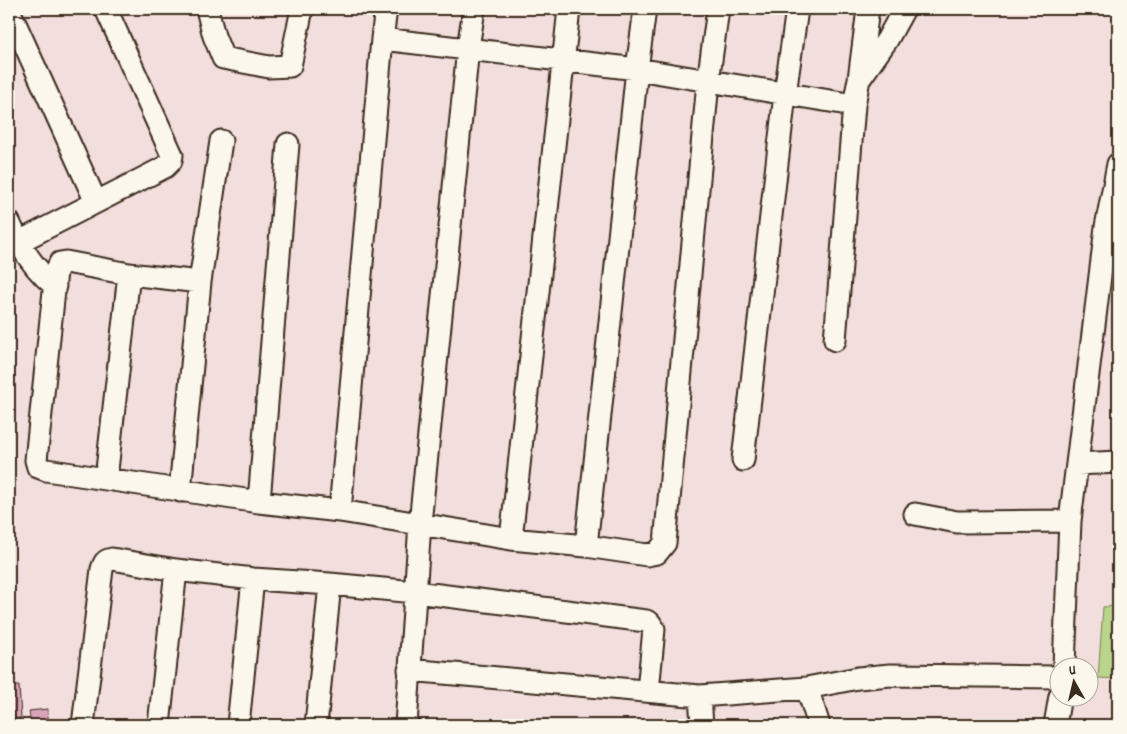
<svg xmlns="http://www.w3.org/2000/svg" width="1127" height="734" font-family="Dekko,sans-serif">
	<rect width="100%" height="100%" fill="#f1dedd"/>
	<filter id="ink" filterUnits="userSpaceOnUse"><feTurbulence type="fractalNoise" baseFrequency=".02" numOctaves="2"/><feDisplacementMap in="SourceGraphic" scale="10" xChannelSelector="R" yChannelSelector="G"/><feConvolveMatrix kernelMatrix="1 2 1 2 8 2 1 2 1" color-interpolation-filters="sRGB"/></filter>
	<g filter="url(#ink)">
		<path fill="#bad48c" stroke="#7a7f55" d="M1118,606V679L1098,678L1103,607Z"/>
		<path fill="#daa3b9" stroke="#3b2a1e" d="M9,686H19L21,718L9,719Z
			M47,709L49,725H31L29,711Z
			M69,722V725H56Z"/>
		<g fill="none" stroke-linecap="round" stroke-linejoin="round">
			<defs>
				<path id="minor" d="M207,9L214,36L223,58L269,67L290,66L302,9
					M9,10L96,202
					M382,39L637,69L854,105
					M861,77L887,40L904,9
					M9,222C19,245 35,270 55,286
					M9,247L165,167L171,161L172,155L106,9
					M200,282L129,274L66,262L60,263L56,272L36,460L38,467L46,470L259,502L340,511L511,539L586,546L647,555L657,553L665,543L708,82L718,9
					M835,340L854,105L859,79L868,9
					M743,460L785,94L797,9
					M1077,464L1118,462
					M106,479L129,274
					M180,491L200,282L221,141
					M259,502L288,144
					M340,511L382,39L386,9
					M915,514L957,522L1070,521
					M511,539L569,9
					M586,546L637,69L645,9
					M1064,666L1070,521L1106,227L1118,164
					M409,670L700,696L807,688L858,678L890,675L1060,677
					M807,688L819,725
					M700,696L702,725
					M83,725L102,569C104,563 105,560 112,559L176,570L253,579L330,584L415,592L646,621L650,623L654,629L648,691
					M159,725L176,570
					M238,725L253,579
					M316,725L330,584
					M406,725L420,524L468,48L474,9
					M1055,725L1060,696"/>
			</defs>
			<use href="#minor" stroke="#3b2a1e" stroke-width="25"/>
			<use href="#minor" stroke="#fbf7ec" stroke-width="21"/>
		</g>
	</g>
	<rect width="1127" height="734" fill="none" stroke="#fbf7ec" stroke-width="30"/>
	<rect x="15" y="15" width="1097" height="704" fill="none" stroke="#3b2a1e" stroke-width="2" filter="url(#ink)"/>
	<g transform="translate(1074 682) rotate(352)"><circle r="24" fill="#fbf7ec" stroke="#aea59a"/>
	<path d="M0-4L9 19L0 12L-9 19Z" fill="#3b2a1e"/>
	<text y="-8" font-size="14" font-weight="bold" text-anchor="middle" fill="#3b2a1e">U</text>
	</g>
</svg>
